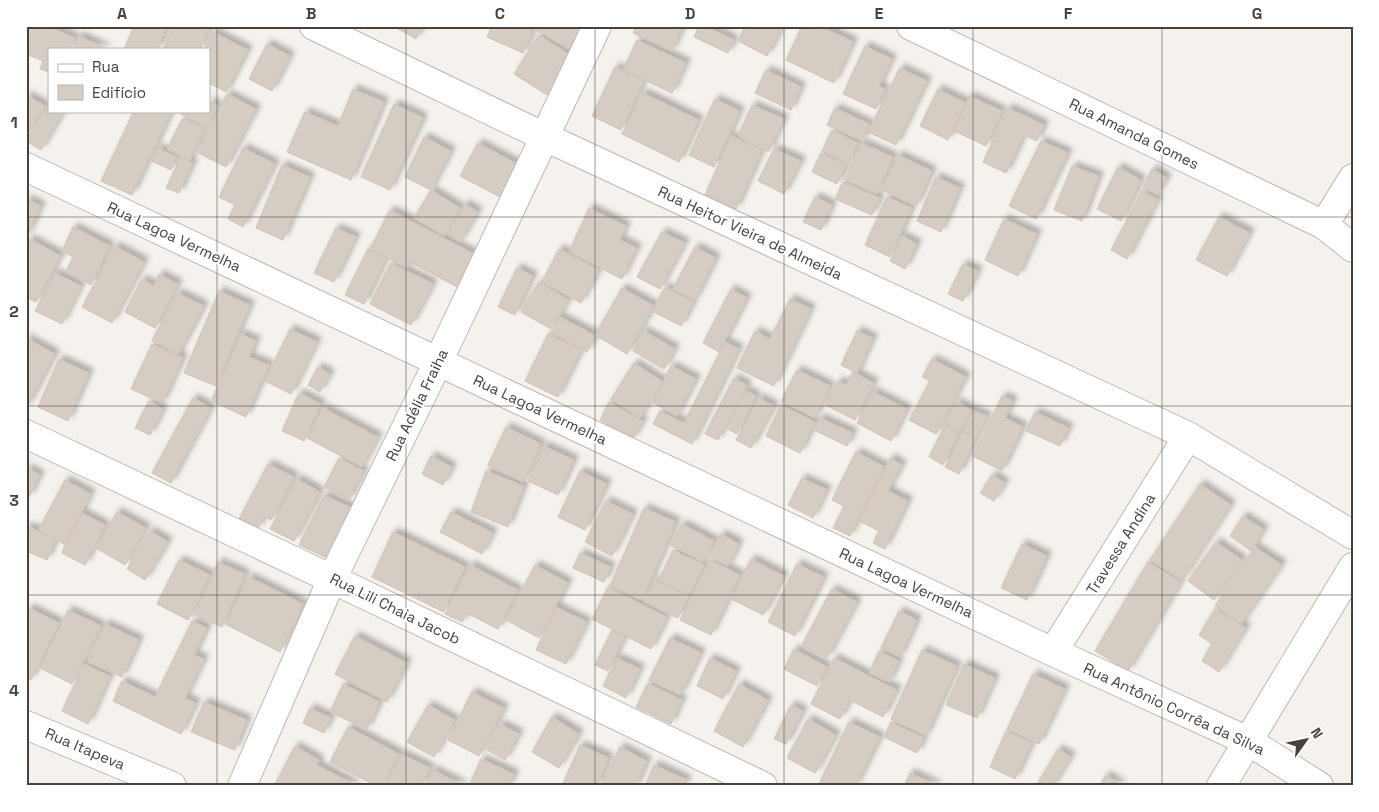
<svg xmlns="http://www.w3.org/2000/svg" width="1379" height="812" font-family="'Space Grotesk',sans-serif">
	<defs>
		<filter id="shadow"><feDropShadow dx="4.5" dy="-4.5" stdDeviation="2.5" flood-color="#0004"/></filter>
	</defs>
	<rect width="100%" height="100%" fill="#f5f1ec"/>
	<path fill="#d5ccc3" stroke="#cfc3b7" filter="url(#shadow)" d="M26,26H47L75,38L70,49H49V72L40,69L43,61L26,54Z
		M134,26H167L158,49H124Z
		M173,26H210L200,49H163Z
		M393,26H423L416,39Z
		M492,26H524L533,31L523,53L487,37Z
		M529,26H582L569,49Z
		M636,26H683L672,51L633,33Z
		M699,26H705L734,40L728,53L694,37Z
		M745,26H782V27L767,56L738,41Z
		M802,26H820L853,42L834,83L786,60Z
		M213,32L248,50L226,92L209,83V49H204Z
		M539,35L572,56L547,95L514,74Z
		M79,36L107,49H73Z
		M637,40L686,63L672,93L623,70Z
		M267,44L290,56L272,91L249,79Z
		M865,46L892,59L879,86L885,89L876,109L843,94Z
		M615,67L644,81L621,130L592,116Z
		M900,68L927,81L896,145L868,132Z
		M766,70L801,87L791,110L755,93Z
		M353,89L384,102L351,180L287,152L305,112L338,126Z
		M938,89L966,103L948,140L920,126Z
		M643,93L699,120L679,162L622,134Z
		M227,94L256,109L226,167L198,153Z
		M26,95L45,106L26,137Z
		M969,96L1002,111L986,146L954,131Z
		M715,99L740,111L714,167L689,155Z
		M209,101L218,106L207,128L175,111H209Z
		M49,103V111H64L41,150L26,141Z
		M394,104L423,118L390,190L361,177Z
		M752,105L784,119L769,151L762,150L738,136Z
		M835,108L869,124L862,141L827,125Z
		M1008,108L1044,125L1037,141L1024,135L1006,173L983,162Z
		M134,111H172L132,195L101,181Z
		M183,118L205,129L190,160L167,149Z
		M832,130L858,143L848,164L822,151Z
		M731,136L762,150L736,209L705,195Z
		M424,137L451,151L431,190L405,177Z
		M1041,141L1068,153L1036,219L1009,206Z
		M478,143L517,164L500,197L460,176Z
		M861,143L893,157L877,194L845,180Z
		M158,148L177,157L171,170L152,161Z
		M243,148L275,164L243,227L228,219L235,205L219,197Z
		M774,149L801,161L784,194L758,181Z
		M821,153L846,165L837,184L812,172Z
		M898,155L932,171L916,206L882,190Z
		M181,157L193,163L179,193L166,188Z
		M282,165L310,177L283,240L256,228Z
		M1072,166L1099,176L1082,221L1054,210Z
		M1118,167L1141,180L1121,221L1097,209Z
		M1152,169L1167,178L1157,195L1143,187Z
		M936,177L960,188L941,232L917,221Z
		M843,182L880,198L872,215L835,199Z
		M431,190L460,208L444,236L414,218Z
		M1142,191L1158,199L1127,259L1111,250Z
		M815,197L832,205L821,230L803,222Z
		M887,197L912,208L890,257L865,245Z
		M26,199L41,206L26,239Z
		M465,204L478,212L460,242L447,234Z
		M589,208L626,226L620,240L637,248L622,279L569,252Z
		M390,210L474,254L457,287L410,262L407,268L370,249Z
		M1219,217L1250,233L1227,276L1196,260Z
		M1004,219L1037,234L1018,276L985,260Z
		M73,227L110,246L91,285L66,272L73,257L62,251Z
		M336,228L356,237L334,282L314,273Z
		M662,232L685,243L660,289L637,277Z
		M902,236L917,244L905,269L890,261Z
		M30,239L61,256L36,302L26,297V246Z
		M115,246L144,262L112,323L82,307Z
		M695,247L716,258L695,300L673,289Z
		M368,249L386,258L364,304L345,295Z
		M559,249L599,270L581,303L542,282Z
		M391,263L433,284L411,325L370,304Z
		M963,264L978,271L963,301L948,294Z
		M517,268L533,276L515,315L498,307Z
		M55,273L81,286L62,324L35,311Z
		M159,274L178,284L155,328L125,312L142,279L154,286Z
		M539,282L569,300L551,329L521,312Z
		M665,287L694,302L681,326L652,311Z
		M622,288L654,306L627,354L595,335Z
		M731,289L747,298L719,352L703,343Z
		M219,291L250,305L216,386L184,373Z
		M178,293L204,306L178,355L152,340Z
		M790,299L811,309L774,386L737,368L755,331L770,339Z
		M560,317L596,336L587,352L551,333Z
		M290,329L317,342L291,394L265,381Z
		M644,331L675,349L664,369L633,351Z
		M857,331L873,338L857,373L841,365Z
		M241,334L256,341L249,357L269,365L246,417L211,401Z
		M548,334L581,350L558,397L525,381Z
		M26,338L55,354L26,409Z
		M725,342L739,349L692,444L653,424L660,411L684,423Z
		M152,344L183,358L162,403L131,389Z
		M59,359L89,373L68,421L38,407Z
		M932,359L966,377L936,434L909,420L930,381L922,377Z
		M634,363L663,382L640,418L611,399Z
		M671,366L696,379L677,416L653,403Z
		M318,367L330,374L320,392L308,385Z
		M797,370L830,386L815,418L781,401Z
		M853,372L874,383L855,420L825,405L838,381L846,385Z
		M734,378L747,385L718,440L705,434Z
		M746,391L756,396L737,434L726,428Z
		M873,392L907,409L891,441L857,423Z
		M299,393L321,404L304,441L282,431Z
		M1002,396L1013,401L1005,418L1023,427L1002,471L973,456Z
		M193,398L211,408L171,483L152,473Z
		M759,398L774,406L751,448L736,440Z
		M149,401L163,409L150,435L135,428Z
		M609,402L643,421L633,439L600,420Z
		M957,402L971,410L959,433L945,425Z
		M781,405L815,422L800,453L766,436Z
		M323,408L378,437L362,467L307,438Z
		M971,410L987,416L976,438L963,431Z
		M1035,412L1069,428L1060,446L1026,431Z
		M820,418L853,433L847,446L814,430Z
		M945,425L959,433L943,465L929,457Z
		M506,427L541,444L523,482L488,465Z
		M963,431L976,438L959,474L945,467Z
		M544,446L574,460L558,495L528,481Z
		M856,452L885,467L850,536L833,528L844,506L832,500Z
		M431,456L452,467L443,485L422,474Z
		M339,458L364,471L349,500L324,487Z
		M890,458L902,465L888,491L908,501L885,549L873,543L879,531L859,521Z
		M268,464L294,477L271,520L264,516L258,529L239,519Z
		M26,468L40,475L29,497L26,495Z
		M486,471L524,486L508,527L471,512Z
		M580,471L607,484L585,530L558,517Z
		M992,475L1005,483L994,501L980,493Z
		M802,478L827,490L813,518L788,505Z
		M297,479L320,492L294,541L270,529Z
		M65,480L91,494L65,545L56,539L38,531Z
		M1200,484L1231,505L1182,580L1150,560Z
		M324,495L351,508L327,558L299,545Z
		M606,501L633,514L612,556L585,542Z
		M644,508L676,522L642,600L610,586Z
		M117,512L146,528L125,565L96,548Z
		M451,512L493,533L482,554L440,532Z
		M82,513L105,525L85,565L62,553L65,545Z
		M1243,516L1264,530L1251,551L1230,536Z
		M682,524L714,541L703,562L670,545Z
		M26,526L56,539L47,560L26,551Z
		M150,531L168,542L145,580L127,569Z
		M393,532L465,567L444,612L372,577Z
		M721,534L739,544L728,566L708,556Z
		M1216,542L1242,560L1214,600L1188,581Z
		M1022,544L1047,556L1027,600L1001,588Z
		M1255,547L1282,565L1241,624L1215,606Z
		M673,550L704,565L689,595L659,580Z
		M580,553L611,567L604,582L573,568Z
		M751,559L784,576L763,615L731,599Z
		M179,560L210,575L188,620L157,604Z
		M710,560L740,575L711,635L680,620Z
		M218,562L245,574L222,627L195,615Z
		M1148,562L1181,582L1128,671L1095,651Z
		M797,564L824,577L795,636L768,622Z
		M470,565L518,590L498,629L467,613L462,622L445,614Z
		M535,565L568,583L539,638L506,620Z
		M249,577L303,604L280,652L225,624Z
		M655,580L689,596L678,618L644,602Z
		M608,587L667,617L651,649L592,619Z
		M832,589L857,602L827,658L802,645Z
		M556,607L587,622L566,664L536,650Z
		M29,608L59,623L31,680L26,678V614Z
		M1215,609L1246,628L1219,672L1202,661L1212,644L1199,635Z
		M68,610L101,626L72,684L40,668Z
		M899,611L917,620L900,657L881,648Z
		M192,621L207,628L194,655L204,659L185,698L196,703L181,734L113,701L122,681L155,697Z
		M105,624L139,640L122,677L88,662Z
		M612,630L625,636L608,671L595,665Z
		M355,636L407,663L387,702L335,674Z
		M670,638L701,653L680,695L649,680Z
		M794,649L827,667L817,686L784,669Z
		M922,650L957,666L926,736L891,719Z
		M879,651L899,661L889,682L869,673Z
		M617,658L640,669L626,698L603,686Z
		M710,658L736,671L723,699L697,686Z
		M834,658L897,690L883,717L850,700L840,719L811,704Z
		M84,664L110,676L88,724L62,711Z
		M964,664L995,678L977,718L946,705Z
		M1033,674L1065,689L1039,744L1007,729Z
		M648,683L682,700L671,724L636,707Z
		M343,684L380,702L367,729L330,712Z
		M739,684L768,700L743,747L714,731Z
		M472,692L504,708L479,756L448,740Z
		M204,702L247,720L235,750L191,732Z
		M428,705L455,720L434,757L407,742Z
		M791,705L803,711L786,744L774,739Z
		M310,708L331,718L324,733L303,723Z
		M552,717L579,734L559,768L532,752Z
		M808,719L836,735L815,773L787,758Z
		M849,722L880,737L856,786H818Z
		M891,722L924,738L917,753L884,737Z
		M500,724L519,734L505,760L487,750Z
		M348,727L399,754L383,786H376L330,762Z
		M1006,731L1032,743L1015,779L990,767Z
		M580,745L609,758L597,786H562Z
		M295,746L319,760L317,765L357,786H274Z
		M620,747L647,761L636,786H601Z
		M1058,749L1071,757L1053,786H1036Z
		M401,754L430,768L421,786H386Z
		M481,759L514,774L509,786H469Z
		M654,765L687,780L684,786H645Z
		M433,770L464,786H425Z
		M910,773L938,786H904Z
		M1106,775L1122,786H1099Z"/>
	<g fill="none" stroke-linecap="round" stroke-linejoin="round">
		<defs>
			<path id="street" d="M314,26L545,137L1188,436L1353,535
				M911,26L1324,225L1353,248
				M26,167L1053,652L1248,741L1319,786
				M1324,225L1353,178
				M26,434L332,579L763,786
				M1053,652L1188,436
				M26,725L172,786
				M242,786L332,579L438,362L597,26
				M1221,786L1353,567"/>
		</defs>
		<use href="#street" stroke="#c0b8b0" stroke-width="30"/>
		<use href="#street" stroke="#fff" stroke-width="28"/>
	</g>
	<path fill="none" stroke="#49413a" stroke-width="1" stroke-opacity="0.55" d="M217,26V786M406,26V786M595,26V786M784,26V786M973,26V786M1162,26V786M26,217H1353M26,406H1353M26,595H1353"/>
	<g text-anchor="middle" stroke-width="4" stroke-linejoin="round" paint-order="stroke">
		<g font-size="15" fill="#49413a" stroke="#fff">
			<text transform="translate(1134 134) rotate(26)" y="5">Rua Amanda Gomes</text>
			<text transform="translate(750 233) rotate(25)" y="5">Rua Heitor Vieira de Almeida</text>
			<text transform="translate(174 237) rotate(25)" y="5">Rua Lagoa Vermelha</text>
			<text transform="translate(417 405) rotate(-64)" y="5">Rua Adélia Fraiha</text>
			<text transform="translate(540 410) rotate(25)" y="5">Rua Lagoa Vermelha</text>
			<text transform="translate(1121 544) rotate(-58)" y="5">Travessa Andina</text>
			<text transform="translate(906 583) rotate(25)" y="5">Rua Lagoa Vermelha</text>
			<text transform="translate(395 609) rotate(26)" y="5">Rua Lili Chaia Jacob</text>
			<text transform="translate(1174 709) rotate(25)" y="5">Rua Antônio Corrêa da Silva</text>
			<text transform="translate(85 749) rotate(23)" y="5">Rua Itapeva</text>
		</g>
	</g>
	<rect width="1379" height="812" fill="none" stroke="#ffffff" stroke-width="55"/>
	<rect x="48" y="48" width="162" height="65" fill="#ffffff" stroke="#b6b3b0"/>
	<rect x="58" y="64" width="25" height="8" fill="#ffffff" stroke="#b6b3b0"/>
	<text x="92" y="72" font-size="15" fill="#49413a">Rua</text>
	<rect x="58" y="85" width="25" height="15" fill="#d5ccc3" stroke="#b6b3b0"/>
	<text x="92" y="98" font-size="15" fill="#49413a">Edifício</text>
	<g transform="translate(1306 740) rotate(57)" stroke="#ffffff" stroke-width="4" paint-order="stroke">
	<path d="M0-4L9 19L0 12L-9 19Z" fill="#49413a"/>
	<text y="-8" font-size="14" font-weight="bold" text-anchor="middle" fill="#49413a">N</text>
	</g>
	<rect x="28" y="28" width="1324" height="756" fill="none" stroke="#49413a" stroke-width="2"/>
	<g font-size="16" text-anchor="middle" font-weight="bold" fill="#49413a">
		<text x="122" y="19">A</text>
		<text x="311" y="19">B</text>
		<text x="500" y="19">C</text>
		<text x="690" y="19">D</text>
		<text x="879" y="19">E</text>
		<text x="1068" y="19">F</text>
		<text x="1257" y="19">G</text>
		<text x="14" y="128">1</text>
		<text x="14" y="317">2</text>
		<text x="14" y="506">3</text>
		<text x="14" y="696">4</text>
	</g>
</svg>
